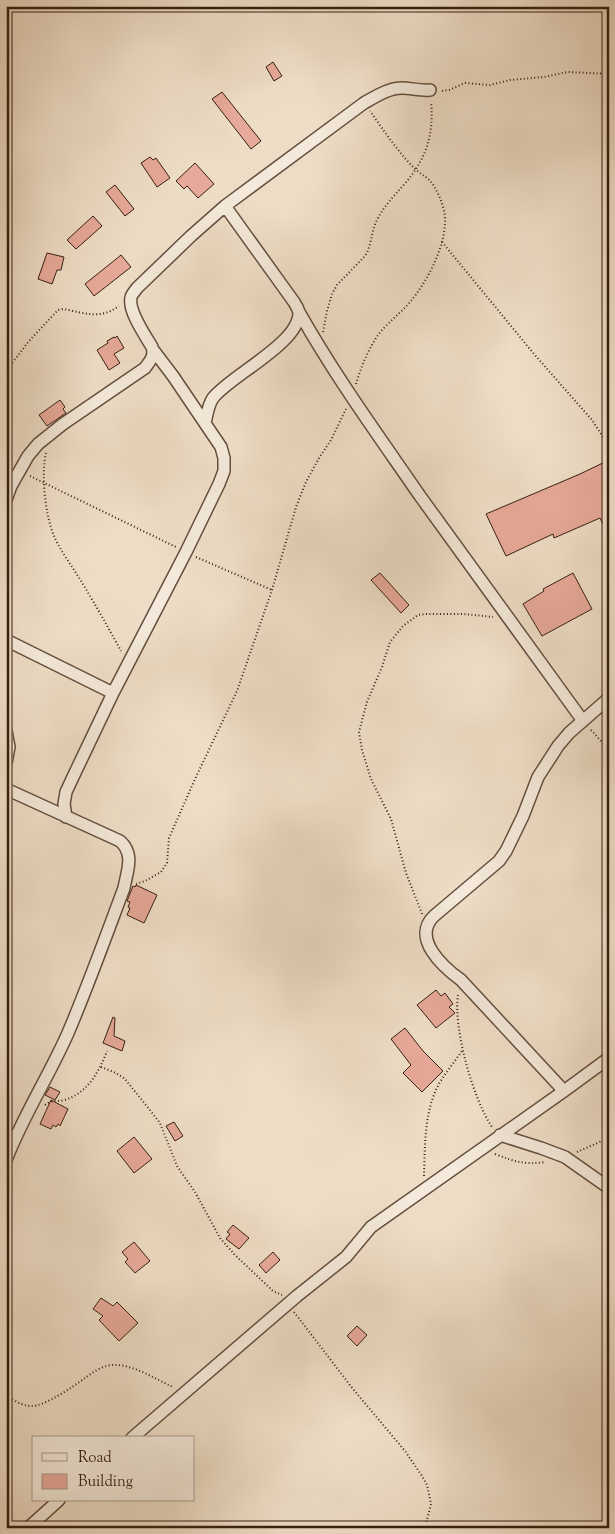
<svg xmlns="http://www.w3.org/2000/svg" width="615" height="1534" font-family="'Sorts Mill Goudy',serif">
	<rect width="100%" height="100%" fill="#eeddc6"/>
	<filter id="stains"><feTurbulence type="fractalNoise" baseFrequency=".004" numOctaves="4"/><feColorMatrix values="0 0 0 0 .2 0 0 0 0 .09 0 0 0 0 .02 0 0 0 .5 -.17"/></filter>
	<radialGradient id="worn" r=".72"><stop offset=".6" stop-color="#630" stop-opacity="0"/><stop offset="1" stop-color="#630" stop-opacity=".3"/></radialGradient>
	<path fill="#e7a999" stroke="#371f11" d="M273,62L282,76L274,81L266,67Z
		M222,92L261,141L251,149L212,99Z
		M150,157L153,160L156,158L170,178L157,187L141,163Z
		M195,163L214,184L198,198L187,186L184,189L176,181Z
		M115,185L134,209L125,216L106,192Z
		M93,216L102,226L76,249L67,240Z
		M47,253L64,257L61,270H57L52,284L38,279Z
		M121,255L131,267L94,296L85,284Z
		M117,336L124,348L114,354L120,363L109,370L97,350L108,343L107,341L114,337L115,338Z
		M60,400L65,407L63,409L66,413L47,426L39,415Z
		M609,460V537L600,518L554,538L553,534L506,556L486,514L580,474Z
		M380,573L409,605L401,613L371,580Z
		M573,573L592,609L542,636L523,604L544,591L543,589Z
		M136,885L157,895L144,923L127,915L130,908L128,907L130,902L127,901L133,886L135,887Z
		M436,990L441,996L445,993L453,1004L449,1007L455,1013L436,1028L417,1005Z
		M113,1017L115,1018L114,1036L125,1041L122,1051L103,1043Z
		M405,1028L423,1051L443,1071L422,1092L403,1073L411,1065L391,1039Z
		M50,1087L60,1092L55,1100L45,1095Z
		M51,1100L68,1109L60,1126L58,1124L56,1127L53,1125L51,1129L40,1124Z
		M174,1122L183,1136L175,1141L166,1126Z
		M134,1137L152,1159L134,1173L117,1151Z
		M233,1225L249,1238L239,1249L226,1239L230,1234L227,1232Z
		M134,1242L150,1261L135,1273L125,1262L128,1259L122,1252Z
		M273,1252L280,1260L266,1273L259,1265Z
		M101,1298L113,1306L117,1302L138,1323L119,1341L99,1320L103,1316L93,1309Z
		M357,1326L367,1335L357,1346L347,1336Z"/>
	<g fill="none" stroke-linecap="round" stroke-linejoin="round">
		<defs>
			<path id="minor" d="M299,312C335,376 378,435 420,496C474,571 528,646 583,721
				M205,423C207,415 208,405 213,398C231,375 300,343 299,312C298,309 296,305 294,302L225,206
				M6,500L11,486L28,456L38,444L63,424L145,368C150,361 155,356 152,347C145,335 128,311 131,298C131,295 135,291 137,288L191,236L225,206L364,103C375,97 388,88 402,88C411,88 420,91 430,90
				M6,640L113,693
				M6,731L9,747L6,763
				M6,789L120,841C135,854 127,871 124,888C106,936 88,986 68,1033C49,1076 23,1116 6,1160
				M66,817L64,804L66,792L73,777L113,693L186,552L219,484L224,471V458L221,447L173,376L154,351
				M564,1091L461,980C443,967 411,938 434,916L499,861L506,851L523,816L538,777L558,746L569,733L609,698
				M500,1135L541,1148L565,1157L609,1188
				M132,1438L297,1296L346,1257L371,1227L564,1091L609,1058
				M28,1528L59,1500"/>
		</defs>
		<use href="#minor" stroke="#654e3e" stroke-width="14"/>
		<path stroke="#371f11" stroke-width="2" stroke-dasharray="1 2.5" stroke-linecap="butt" d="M442,91L449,90L465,83L490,85L510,80L544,77L567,72L609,74
			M442,242L534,354L592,420L609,446
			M323,332L327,311L332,294L337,285L365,256C372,245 371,231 377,220C385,204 397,193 408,180C427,156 434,133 431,102
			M6,371L29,341L58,310L63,309C86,313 99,320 119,306
			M356,384C361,367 368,350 378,335C387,323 400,314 410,302C427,282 444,249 445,223C446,211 440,196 434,186C429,178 422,175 415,169C398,152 384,131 370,111
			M46,453C41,474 45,515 54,536C61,552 72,566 81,581C95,604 108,627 121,651
			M30,476L176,547
			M196,557L272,590
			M591,730L609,750
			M6,839L11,804
			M136,884L145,881L161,872L167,863L169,838L195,779L237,691L272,590L296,507L306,482L319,458L331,440L346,409
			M422,914L406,873L391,819L371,779L362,750L359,732L367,702L382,667L390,642L403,626L418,615L426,614H464L493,617
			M458,995C453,1028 473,1099 492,1127
			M101,1067L116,1073L125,1079L149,1109L160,1123L177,1166L195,1192L220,1238L235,1255L273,1291L282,1295
			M45,1105C55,1098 54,1103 64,1100C87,1094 99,1072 107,1051
			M577,1152L609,1138
			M495,1154C515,1162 526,1165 546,1162
			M424,1176C425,1145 424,1110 440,1082C447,1071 455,1061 462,1051
			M294,1312L353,1389L405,1451L422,1476L427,1485L431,1504L425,1528
			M6,1396C14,1400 22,1406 31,1406C44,1407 74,1386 85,1378C92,1373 103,1365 113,1365C133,1364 155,1379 173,1387"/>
		<use href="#minor" stroke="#f4e9da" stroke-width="11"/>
	</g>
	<rect width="615" height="1534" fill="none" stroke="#eeddc6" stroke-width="25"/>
	<rect x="8" y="8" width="600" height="1519" fill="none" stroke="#371f11" stroke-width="2.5"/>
	<rect x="12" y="12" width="590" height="1509" fill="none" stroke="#371f11"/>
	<rect x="32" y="1436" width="162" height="65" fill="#f4e9da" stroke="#a8988a"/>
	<rect x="42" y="1453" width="25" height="8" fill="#f4e9da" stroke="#a8988a"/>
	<text x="78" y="1462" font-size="15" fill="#371f11">Road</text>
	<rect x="42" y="1474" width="25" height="15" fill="#e7a999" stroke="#a8988a"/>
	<text x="78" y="1486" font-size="15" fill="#371f11">Building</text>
	<rect width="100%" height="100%" filter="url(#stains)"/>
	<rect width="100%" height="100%" fill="url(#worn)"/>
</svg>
